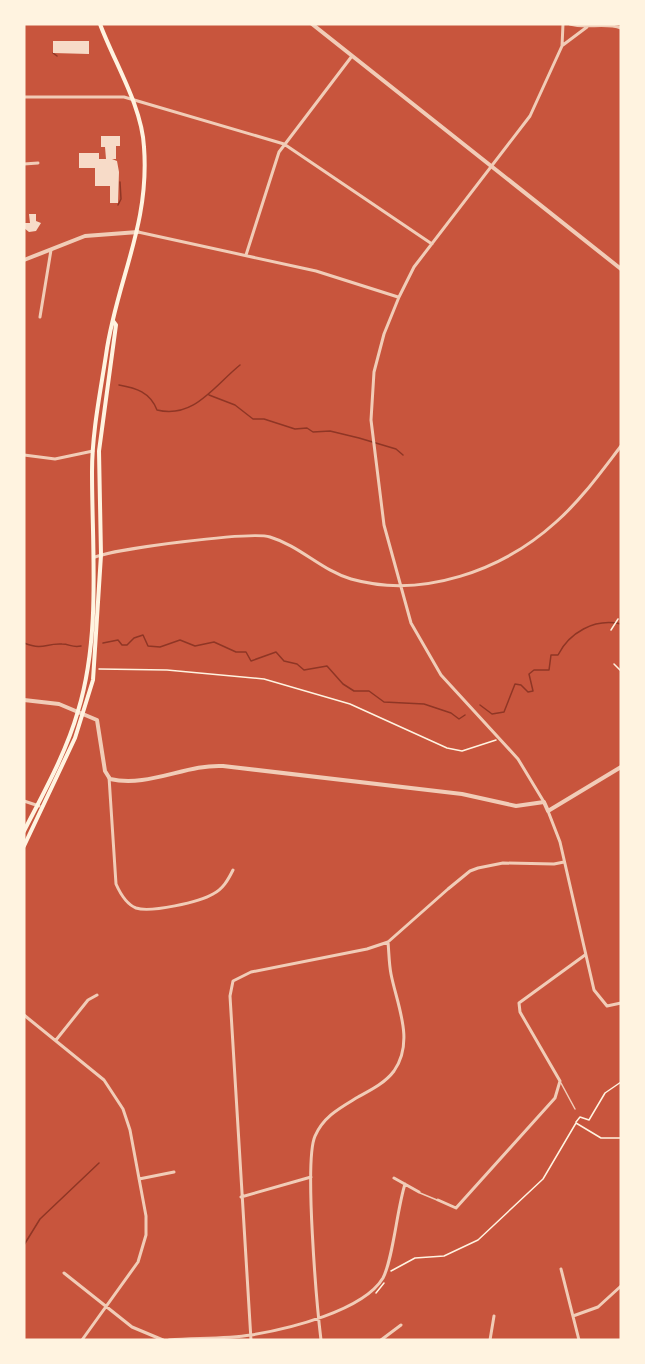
<svg xmlns="http://www.w3.org/2000/svg" width="645" height="1364" font-family="Raleway,sans-serif">
	<rect width="100%" height="100%" fill="#c8553d"/>
	<g fill="none" stroke-linecap="round" stroke-linejoin="round">
		<path stroke="#8f3625" stroke-width="1.5" d="M53,53L57,56
			M118,205L121,199L120,182
			M119,385C136,388 150,392 157,410C194,419 214,386 240,365
			M209,395L235,405L253,419H264L295,429L307,428L313,432L330,431L359,438L396,449L403,455
			M24,643C45,651 44,643 62,644C70,644 72,648 81,646
			M103,643L118,640L122,645H127L134,638L143,635L148,646L160,647L180,640L195,646L214,642L236,652H246L251,661L276,652L284,661L297,664L304,670L327,666L343,684L354,691H369L384,702L424,704L451,713L459,719L465,715
			M480,705L492,714L504,712L515,684L521,685L528,692L533,691L529,674L534,670H549L551,655H558C569,633 594,618 621,624
			M24,1245L40,1219L99,1163"/>
	</g>
	<path fill="#f7dbc8" d="M53,41H89V54L53,53Z
		M101,136H120V146H116V159H112L117,161L119,172L118,203H110V186H95V168H79V153H99V159H106L105,147H101Z
		M29,214H36V221L41,223L36,231L29,232L24,228V223H30Z"/>
	<g fill="none" stroke-linecap="round" stroke-linejoin="round">
		<path stroke="#fff3e0" stroke-width="1.5" d="M611,630L618,619
			M614,664L621,671
			M99,669L167,670L264,679L350,704L447,748L462,751L496,740
			M576,1122L580,1117L589,1120L605,1093L621,1082
			M391,1271L415,1258L444,1256L478,1240L543,1179L576,1123L601,1138H621
			M376,1293L384,1283"/>
		<path stroke="#f1ccb7" stroke-width="1.5" d="M561,1083L575,1109
			M420,1193L437,1200"/>
		<path stroke="#f1ccb7" stroke-width="3" d="M570,24C587,29 604,22 621,28
			M563,45L587,27
			M24,97H124L284,144L432,244
			M24,164L38,163
			M138,232L316,271L398,297
			M246,255L279,152L352,56
			M40,317L51,250
			M24,455L55,459L93,451
			M95,557C115,549 251,531 270,537C300,546 321,570 351,579C422,599 502,571 556,522C581,500 601,472 621,446
			M109,777L116,884C120,893 126,904 136,908C150,913 200,902 213,894C223,889 228,880 233,870
			M24,801L39,806
			M544,802L518,759L441,675L411,623L384,525L371,420L374,372L384,334L399,297L414,267L530,116L562,46L563,24
			M548,811L560,842L594,990L607,1006L621,1003
			M24,1015L104,1080L123,1109L130,1130L146,1216V1235L138,1262L82,1340
			M56,1040L88,1000L97,995
			M394,1178L419,1192
			M139,1179L174,1172
			M241,1197L311,1177
			M438,1200L456,1208L555,1098L560,1081L520,1012L519,1003L585,955
			M561,1269L579,1340
			M64,1273L132,1327L163,1340
			M573,1316L598,1307L621,1286
			M169,1340C196,1338 225,1339 251,1335C288,1329 363,1311 383,1278C393,1259 397,1209 405,1184
			M251,1340L230,996L233,981L251,972L367,949L388,942L448,889L470,871L478,868L503,863L554,864L564,862
			M321,1340C317,1307 304,1160 315,1136C324,1116 340,1108 358,1097C371,1090 385,1083 394,1071C415,1041 397,1005 391,974C389,964 389,953 388,942
			M381,1340L401,1325
			M490,1340L494,1316"/>
		<path stroke="#f1ccb7" stroke-width="4" d="M312,24L621,269
			M24,260L85,236L138,232
			M24,700L59,704L97,720L105,771L110,779C148,788 186,764 223,766L462,794L516,806L544,802L548,811L621,767"/>
		<path stroke="#fff3e0" stroke-width="4" d="M24,831C44,792 66,753 78,711C101,636 92,549 92,472C92,433 100,394 106,355C116,282 150,226 144,147C142,106 114,62 100,24
			M24,846L75,738L93,680L101,555L99,451L116,325L113,321"/>
	</g>
	<rect width="645" height="1364" fill="none" stroke="#fff3e0" stroke-width="51"/>
</svg>
